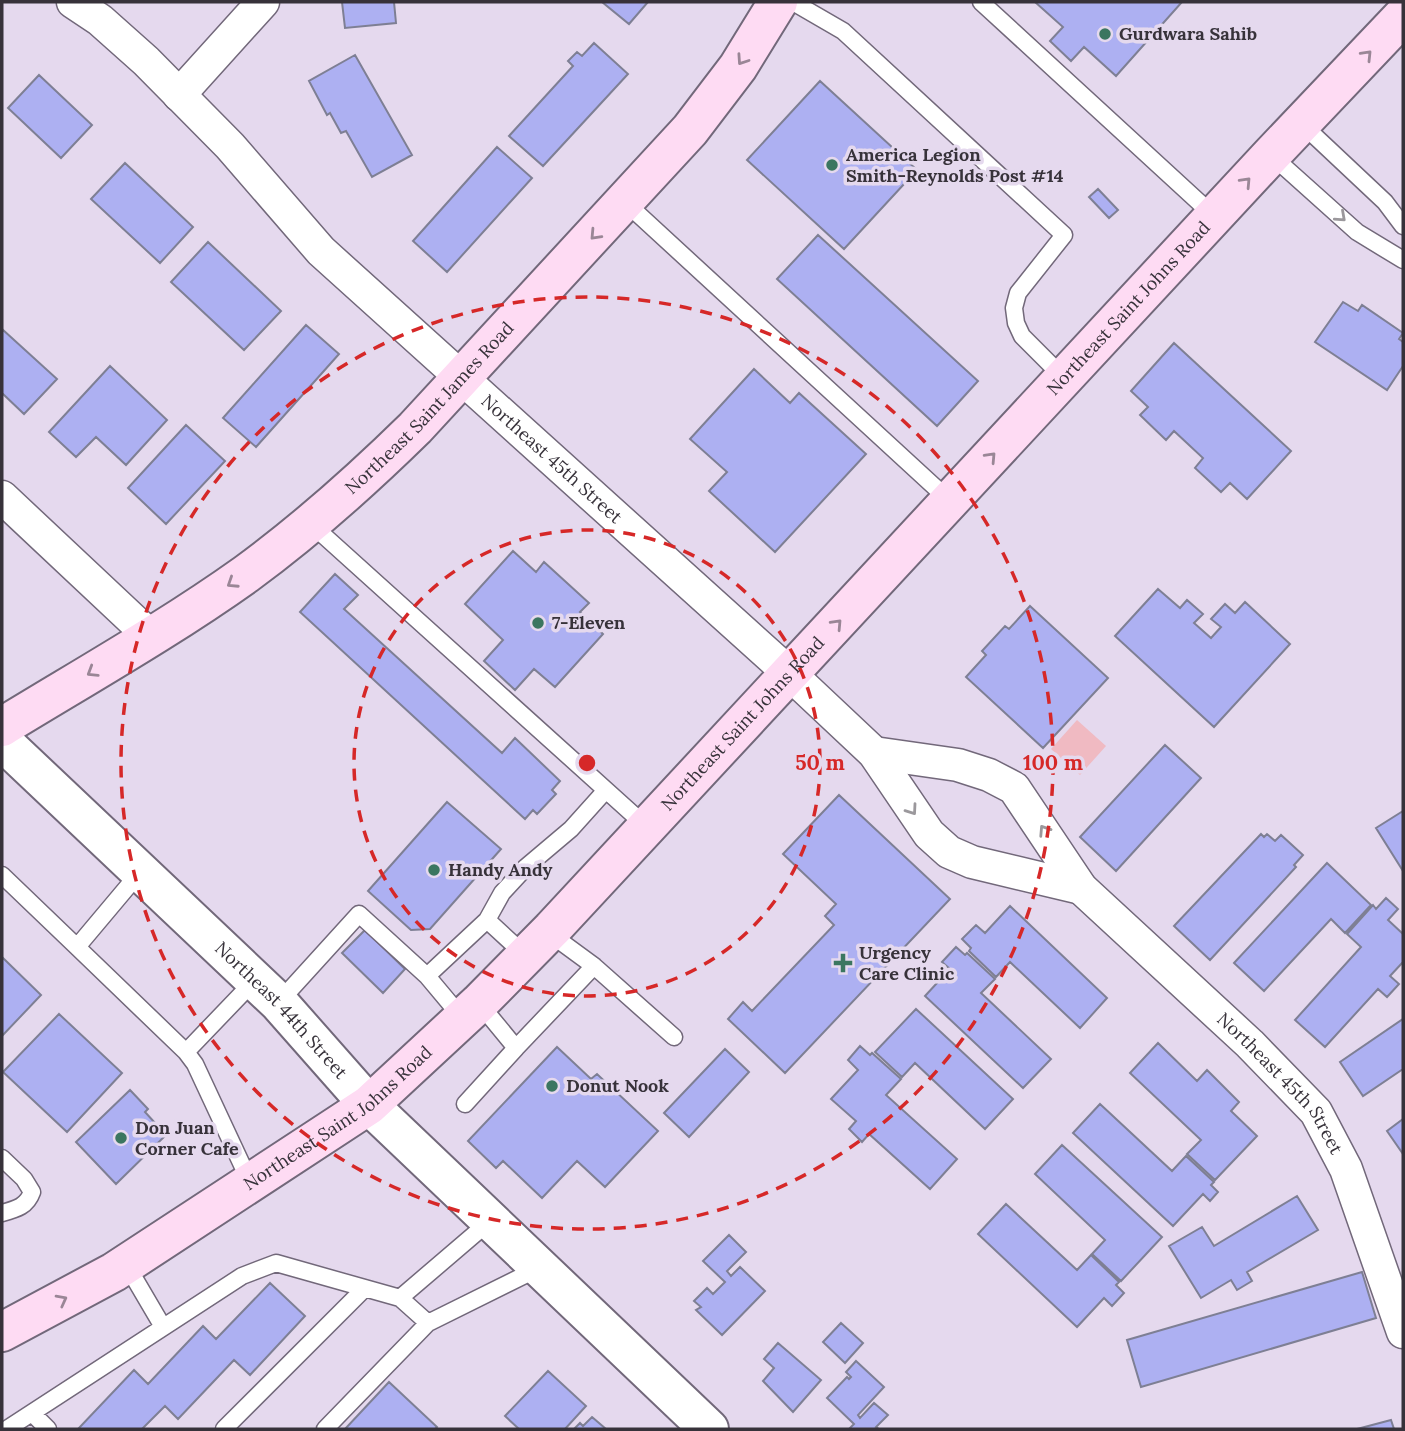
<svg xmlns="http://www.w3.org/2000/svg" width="1405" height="1431" font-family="Lora,serif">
	<rect width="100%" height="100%" fill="#e5d9ee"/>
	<path fill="#f0bac2" d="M1077,720L1106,746L1080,775L1051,749Z"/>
	<path fill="#adb0f2" stroke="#7e7f94" stroke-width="2" d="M342,2H394L396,23L345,28Z
		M602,2H648L629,24Z
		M1035,2H1182L1116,76L1084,47L1071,61L1050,41L1063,27Z
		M594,43L628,74L543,166L509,136L573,66L568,61L577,52L582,56Z
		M355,55L412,155L372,177L346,131L341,133L330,113L327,115L309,81Z
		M39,75L92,125L61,158L8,108Z
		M820,81L917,170L844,249L747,160Z
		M497,147L532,178L447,272L413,241Z
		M125,163L193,227L160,263L91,199Z
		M1098,189L1118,210L1109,218L1089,197Z
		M818,235L978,381L937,426L777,279Z
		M208,242L281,311L244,350L171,282Z
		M1343,302L1358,311L1362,305L1403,333L1399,339L1403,342V366L1387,390L1315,342Z
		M306,325L339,354L256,447L223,418Z
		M2,329L57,379L24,414L2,393Z
		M1174,343L1291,451L1247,499L1230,483L1221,492L1195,468L1203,458L1174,431L1166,440L1140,415L1148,407L1131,391Z
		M110,366L167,420L126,465L96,437L76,457L49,432Z
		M754,369L790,403L799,393L866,454L775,552L709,491L727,472L690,439Z
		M186,425L225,461L166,524L128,488Z
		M513,551L536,572L544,562L589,603L580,612L603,634L555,687L534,669L515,690L484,661L503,640L465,604Z
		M335,574L358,595L344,609L502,753L515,738L560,781L552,790L556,794L537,814L533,810L525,819L300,612Z
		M1158,589L1180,608L1187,600L1203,614L1194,623L1211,638L1221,627L1211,619L1225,604L1235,613L1245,602L1290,644L1214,727L1115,636Z
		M1030,606L1108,678L1043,748L966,677L986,655L982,651L1005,626L1009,629Z
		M1165,745L1201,778L1116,871L1080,837Z
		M839,795L950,899L785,1073L728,1019L743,1002L752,1011L834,925L825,916L836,904L783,854Z
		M447,802L501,849L430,929L411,930L368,891Z
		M1403,811V871L1376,828Z
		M1261,834L1264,837L1267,834L1275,841L1281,835L1303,855L1294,865L1296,867L1210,960L1174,926Z
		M1327,863L1371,905L1345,933L1331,919L1264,991L1234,963Z
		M1386,898L1398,909L1388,920L1403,934V962L1390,976L1399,984L1387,997L1378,989L1325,1047L1295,1020L1361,947L1347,934L1373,905L1376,909Z
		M1010,906L1107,998L1080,1028L1010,962L996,977L969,951L971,948L962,939L976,925L985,933Z
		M365,930L405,969L383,993L342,953Z
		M956,947L965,955L967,953L995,979L981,993L1051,1059L1023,1088L925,996L950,969L942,962Z
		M2,957L41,995L2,1036Z
		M916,1009L1013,1099L985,1129L915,1063L902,1077L875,1052Z
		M59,1014L122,1073L67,1132L3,1072Z
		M1403,1019V1069L1363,1096L1340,1062Z
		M1158,1043L1197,1081L1207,1070L1239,1102L1231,1111L1257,1136L1215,1180L1187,1154L1201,1140L1130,1073Z
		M860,1046L870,1055L872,1053L901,1079L886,1095L957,1159L930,1189L869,1134L862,1142L849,1129L856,1121L831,1099L858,1070L848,1060Z
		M557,1047L591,1079L597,1074L658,1131L605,1187L577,1161L542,1198L503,1161L496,1168L468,1141Z
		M725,1049L749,1072L689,1137L664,1113Z
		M130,1090L148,1109L145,1112L166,1135L116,1184L76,1142Z
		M1100,1104L1172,1171L1186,1156L1214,1182L1211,1185L1218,1192L1210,1201L1203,1194L1173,1226L1073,1133Z
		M1403,1119V1154L1387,1131Z
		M1062,1145L1162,1237L1121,1281L1092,1254L1105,1240L1035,1174Z
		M1297,1196L1318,1230L1247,1272L1252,1281L1237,1290L1231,1280L1201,1298L1169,1246L1202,1227L1214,1246Z
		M1006,1204L1077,1270L1091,1255L1119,1282L1116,1285L1124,1293L1112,1306L1104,1298L1077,1327L978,1234Z
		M729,1235L746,1252L727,1271L731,1276L740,1267L765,1291L722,1335L696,1310L701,1307L694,1301L707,1288L713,1294L725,1282L703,1261Z
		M1362,1272L1376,1318L1141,1387L1127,1340Z
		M270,1283L305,1316L250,1375L234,1360L178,1419L165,1406L142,1429H78L134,1370L148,1384L203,1326L216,1339Z
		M841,1323L863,1343L845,1363L823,1342Z
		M778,1343L821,1380L793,1412L763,1381L774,1368L764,1359Z
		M856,1361L884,1387L858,1415L860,1418L874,1403L888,1415L876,1427L879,1429H849L854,1424L827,1398L847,1377L849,1379L851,1377L846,1372Z
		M548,1371L586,1406L565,1429H519L505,1416Z
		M389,1382L437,1427L435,1429H345Z
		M592,1417L606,1429H574L580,1423L583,1426Z
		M1391,1420L1394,1429H1357Z"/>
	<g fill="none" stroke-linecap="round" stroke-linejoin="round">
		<defs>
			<path id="service" d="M793,2L843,31L1064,235L1018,293L1014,308L1016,323L1022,336L1064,378
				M981,2L1214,216
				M1302,124L1385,202L1403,226
				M1271,155L1357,232L1403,260
				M625,202L950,501
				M311,524L647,827
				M2,875L77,947L140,872
				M77,947L186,1052L255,980
				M526,956L487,920L502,893L526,867L571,829L606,790
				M594,966L674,1037
				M279,1002L359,914L427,976
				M463,1019L427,976L487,920
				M516,1048L594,966L549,933
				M186,1052L195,1064L250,1182
				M465,1104L516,1048L479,1003
				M2,1158L24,1179L32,1192C27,1206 17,1209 2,1213
				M126,1264L163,1327
				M428,1323L539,1268
				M32,1413L48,1429
				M7,1429L242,1276L276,1263L400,1298L490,1221
				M224,1429L365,1288
				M325,1429L428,1323L400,1298"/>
			<g id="minor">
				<path id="s1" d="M73,2L100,20L146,61L230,146L321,251L790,674L874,753L929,834L949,852L972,862L1081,888"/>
				<path d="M179,95L263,2"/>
				<path d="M2,497L150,636"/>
				<path id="s2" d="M874,753L958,765L989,775L1014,788L1081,888L1250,1044L1316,1112L1346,1169L1403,1332"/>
			</g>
			<g id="tertiary">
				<path id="s3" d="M2,741L279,1003L369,1105L709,1429"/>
			</g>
			<g id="secondary">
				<path id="s4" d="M2,727C82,678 169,629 246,574C306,530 362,480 415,428L690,130L738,67L778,2"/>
				<path id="s5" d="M2,1332L114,1272L369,1105L479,1003L552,929L1271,155L1403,16"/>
			</g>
		</defs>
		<use href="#service" stroke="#72687a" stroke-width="19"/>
		<use href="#minor" stroke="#72687a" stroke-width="35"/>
		<use href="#tertiary" stroke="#72687a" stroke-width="42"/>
		<use href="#secondary" stroke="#72687a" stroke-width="42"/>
		<use href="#service" stroke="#fff" stroke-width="16"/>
		<use href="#minor" stroke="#fff" stroke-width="32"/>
		<use href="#tertiary" stroke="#fff" stroke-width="38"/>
		<use href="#secondary" stroke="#fedbf3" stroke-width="38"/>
	</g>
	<defs><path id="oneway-chevron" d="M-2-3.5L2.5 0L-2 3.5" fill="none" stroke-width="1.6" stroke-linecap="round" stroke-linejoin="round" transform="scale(1.75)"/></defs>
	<g stroke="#9a8696">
		<use href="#oneway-chevron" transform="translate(1367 55) rotate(-46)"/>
		<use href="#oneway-chevron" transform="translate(742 60) rotate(124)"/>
		<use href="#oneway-chevron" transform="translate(1246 182) rotate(-47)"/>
		<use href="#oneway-chevron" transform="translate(595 235) rotate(133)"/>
		<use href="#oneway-chevron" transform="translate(991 457) rotate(-47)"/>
		<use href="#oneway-chevron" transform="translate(232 583) rotate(147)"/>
		<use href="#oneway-chevron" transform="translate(837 624) rotate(-47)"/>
		<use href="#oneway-chevron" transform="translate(92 672) rotate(148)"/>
		<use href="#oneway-chevron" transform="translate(62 1300) rotate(-28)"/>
	</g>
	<g stroke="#9b989c">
		<use href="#oneway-chevron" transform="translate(1341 217) rotate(42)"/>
		<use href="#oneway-chevron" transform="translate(912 810) rotate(55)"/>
		<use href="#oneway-chevron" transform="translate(1044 830) rotate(-123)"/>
	</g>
	<g fill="none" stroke="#d62828" stroke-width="3.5" stroke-dasharray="12 9">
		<circle cx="587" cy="763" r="233"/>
		<circle cx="587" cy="763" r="466"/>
	</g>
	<g fill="#3b7660" stroke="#e5d9ee" stroke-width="2.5">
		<circle cx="1105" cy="34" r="7"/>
		<circle cx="832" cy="165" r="7"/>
		<circle cx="538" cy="623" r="7"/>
		<circle cx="434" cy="870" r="7"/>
		<path d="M839.5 952.5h7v7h7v7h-7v7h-7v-7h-7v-7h7z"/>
		<circle cx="552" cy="1086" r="7"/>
		<circle cx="121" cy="1138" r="7"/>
	</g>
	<g text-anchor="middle" stroke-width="7" stroke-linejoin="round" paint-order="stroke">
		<g font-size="18" font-weight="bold" fill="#37323a" stroke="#e5d9ee" text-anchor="start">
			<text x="1119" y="40">Gurdwara Sahib</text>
			<text x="846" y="161">America Legion<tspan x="846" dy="21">Smith-Reynolds Post #14</tspan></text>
			<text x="552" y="629">7-Eleven</text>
			<text x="448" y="876">Handy Andy</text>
			<text x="859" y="959">Urgency<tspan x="859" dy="21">Care Clinic</tspan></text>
			<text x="566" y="1092">Donut Nook</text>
			<text x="135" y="1134">Don Juan<tspan x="135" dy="21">Corner Cafe</tspan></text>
		</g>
		<g font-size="18" fill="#37323a" stroke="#e5d9ee">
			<text dy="6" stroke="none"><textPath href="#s5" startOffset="1533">Northeast Saint Johns Road</textPath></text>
			<text dy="6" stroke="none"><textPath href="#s4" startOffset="536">Northeast Saint James Road</textPath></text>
			<text dy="6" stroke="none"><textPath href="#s1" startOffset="663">Northeast 45th Street</textPath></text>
			<text dy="6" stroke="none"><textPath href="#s5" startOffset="966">Northeast Saint Johns Road</textPath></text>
			<text dy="6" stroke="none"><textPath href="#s3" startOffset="388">Northeast 44th Street</textPath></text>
			<text dy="6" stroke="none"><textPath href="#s2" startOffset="546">Northeast 45th Street</textPath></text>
			<text dy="6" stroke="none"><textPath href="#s5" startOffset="399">Northeast Saint Johns Road</textPath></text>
		</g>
	</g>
	<circle cx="587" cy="763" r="10" fill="#d62828" stroke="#e5d9ee" stroke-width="3.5"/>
	<g font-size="21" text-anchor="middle" font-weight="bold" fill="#d62828" stroke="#e5d9ee" stroke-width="7" stroke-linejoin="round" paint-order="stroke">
		<text x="820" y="770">50 m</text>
		<text x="1053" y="770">100 m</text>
	</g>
	<rect width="1405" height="1431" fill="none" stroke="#37323a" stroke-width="7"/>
</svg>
